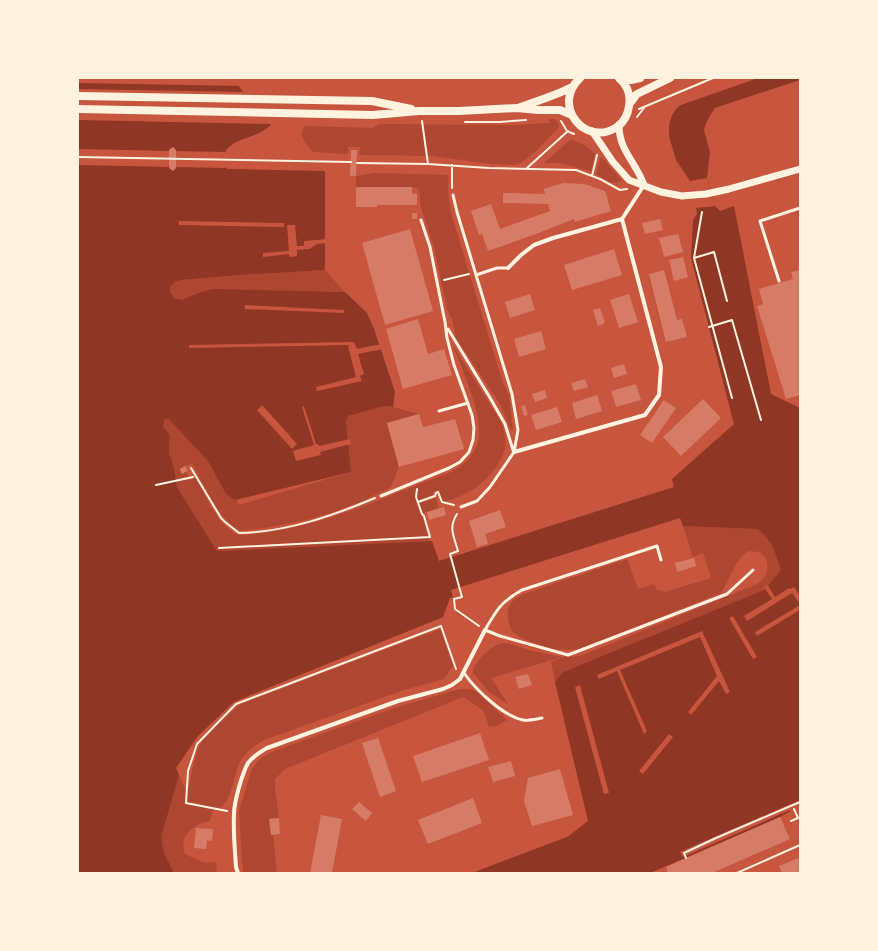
<svg xmlns="http://www.w3.org/2000/svg" width="878" height="951" font-family="'DejaVu Sans',sans-serif">
	<rect width="100%" height="100%" fill="#c8553d"/>
	<path fill="#ae4732" d="M549,119H554L558,122L559,127L537,150L522,162L515,165L490,164L433,156L359,155L360,147H348V154L313,152L306,144L301,135L304,126L373,128L379,124L513,125L549,123Z
		M570,140C580,141 588,147 595,154L591,171L559,163H544Z
		M602,157L622,181L612,183L596,175L600,158Z
		M375,173L449,175C447,189 449,200 451,213L502,380L509,396L513,430H511L500,404L456,338L452,319L447,309L434,247L421,208L419,192L417,188L412,187H356V176Z
		M325,270L345,292L214,290L198,293L182,300L174,298L170,292V287L174,282L181,280L240,275Z
		M452,344L500,420C503,428 507,438 505,447C504,454 500,461 496,467C483,486 466,496 443,502L439,490L433,492V495L418,500L419,503L436,498L439,508L423,513V520L429,541L217,551L177,487L176,482L196,478C205,494 218,525 236,534C243,537 253,534 260,533C327,526 388,495 451,472C488,452 482,425 470,390C465,375 459,360 452,344Z
		M384,406L393,407L419,414L387,423L399,467L391,487C351,509 308,522 263,528C254,529 243,533 236,528C219,519 201,480 192,463L180,469L182,473L186,472L189,477L176,479L169,453L170,436L169,433L163,427L165,419L169,418L218,463L239,505L351,472L346,422L348,416Z
		M683,526L757,529C773,540 775,553 781,570L764,590L563,672L555,682L551,662L563,657L580,656L738,592C746,588 755,586 761,581C769,574 770,559 761,553C757,551 752,552 748,551C734,560 731,579 721,593L579,649C570,650 562,650 554,649C544,646 522,640 514,633C509,629 509,622 508,616C506,604 514,599 524,594L627,559L638,589L654,584L657,590L665,592L711,578L703,553L693,557Z
		M440,629L453,665L444,679L404,690L264,740C256,745 248,750 243,757C233,771 234,798 220,808L214,807L210,821C194,823 178,836 185,854C196,859 203,865 216,862L217,873H174C168,860 160,848 162,834L179,775L185,789L188,790C191,776 194,760 199,747C204,734 229,713 241,704Z
		M502,643H508L528,650L562,657L491,678L509,705L489,692L473,673C472,663 492,645 502,643Z
		M460,689H469L477,692L507,720L496,726L489,727L483,710L463,697L285,769L275,779V788L279,818L269,819L271,834L273,835L277,873H243L239,811L252,768L261,758L271,752L397,707Z"/>
	<path fill="#8f3625" fill-rule="evenodd" d="M78,78H232L271,125C266,128 262,132 257,134C245,139 235,140 226,150L227,169L325,171V270L240,275L181,280L174,282L170,287V292L174,298L182,300L198,293L213,289L345,292L367,313L374,329L395,392L393,407L384,406L348,416L346,422L351,472L235,500L226,494L208,461L169,419H165L163,427L169,433L170,436L169,453L174,468L177,487L217,551L432,541L439,561L674,487L672,479L734,424L691,258L693,220L697,214L694,195L690,181L676,160L669,136V125L672,115L677,108L681,105L758,78H800V80L715,108L711,114L706,123L704,130L710,152L707,178L715,206L720,211L734,206L771,394L800,408V806L780,817L650,873H472L567,837L588,821L555,682L563,672L764,590L781,570C775,553 773,540 757,529L683,526L680,518L451,590L453,597L450,598L443,617L234,702L198,736L176,768L179,775L162,834C160,848 168,860 174,873H78ZM173,147L176,150V168L173,171L169,150Z"/>
	<path fill="#c8553d" d="M78,78H235L241,86L78,83Z
		M78,89L247,92L272,124L78,120Z
		M78,149L171,151V167L78,165Z
		M174,151L228,152L229,167L325,169L327,170L174,167Z
		M707,178L715,206L696,208L690,181Z
		M179,221L284,223V227L179,225Z
		M287,225H295L297,246H304V241L327,239V243L317,244L310,249L297,250V256L289,257V254L263,257V253L289,251Z
		M245,305L344,310V313L245,309Z
		M354,342L357,349L381,344L383,349L358,354L364,374L360,376L362,381L317,391L316,387L356,377L348,346L350,345L189,348V345Z
		M262,405L297,444L292,449L257,410Z
		M304,406L316,444H318L319,446L350,439L351,444L320,452L321,455L296,461L293,451L314,445L302,407Z
		M767,584L775,597L789,588L790,589L794,587L800,596V604L792,593L747,621L744,616L772,599L764,587Z
		M800,605V610L757,636L755,632Z
		M733,616L757,657L753,659L729,618Z
		M702,631L730,692L726,694L719,681L691,715L688,712L717,676L700,637L620,670L647,731L644,734L617,671L599,679L597,675Z
		M580,685L609,793L604,794L575,687Z
		M669,734L673,737L643,774L639,771Z
		M800,800V808L798,809L797,808L791,812L790,810L683,857L680,852Z"/>
	<path fill="#d67c66" d="M173,147L176,150V168L173,171L169,168V150Z
		M351,150H357L356,176H350Z
		M563,183L584,184L605,191L611,211L575,222L574,219L536,234L488,251L482,234L479,235L471,211L491,204L500,229L550,211L548,204L503,203V193L545,194L544,189Z
		M356,187H412V194H417V205H377V207H356Z
		M412,213H417V219H412Z
		M660,219L663,230L645,234L642,223Z
		M410,229L433,311L385,325L362,243Z
		M678,234L683,252L664,257L659,238Z
		M614,249L622,275L572,290L564,265Z
		M683,257L688,277L674,281L669,260Z
		M664,270L677,320L682,319L687,337L666,342L649,274Z
		M800,270V395L786,399L757,306L763,304L759,289L793,279L791,272Z
		M530,294L535,310L510,318L505,302Z
		M629,294L638,322L619,328L610,300Z
		M600,308L605,323L598,326L593,310Z
		M418,319L428,354L444,349L452,375L403,389L386,329Z
		M541,331L546,349L519,357L514,339Z
		M624,364L627,374L614,378L611,368Z
		M585,379L588,387L574,391L571,383Z
		M636,384L641,400L616,407L611,391Z
		M545,390L547,398L535,402L532,394Z
		M597,395L602,411L576,419L572,403Z
		M703,399L721,418L681,456L663,437Z
		M664,400L676,408L652,443L640,435Z
		M525,405L528,415L524,416L521,406Z
		M557,407L562,422L536,430L531,415Z
		M419,414L423,427L455,419L464,449L399,467L387,423Z
		M185,466L187,471L182,474L180,469Z
		M444,507L446,515L429,520L427,512Z
		M500,510L506,527L485,534L488,544L477,547L469,521Z
		M694,558L696,566L677,572L675,563Z
		M528,674L532,685L519,689L515,677Z
		M480,733L489,760L422,782L413,756Z
		M378,738L396,791L380,797L362,743Z
		M511,761L515,776L493,782L488,767Z
		M560,769L573,815L532,826L524,801L528,778Z
		M473,798L482,823L428,844L418,820Z
		M359,802L372,813L366,821L352,809Z
		M321,815L342,819L332,873H310Z
		M780,817L790,839L712,873H668L666,867Z
		M279,818L280,834L271,835L269,819Z
		M196,828L213,829L212,841L207,840L206,849L194,848Z
		M798,858L800,861V873H782L779,866Z"/>
	<g fill="none" stroke-linecap="round" stroke-linejoin="round">
		<path stroke="#fff3e0" stroke-width="2" d="M639,109L713,78
			M637,117L644,108
			M422,121L428,164
			M561,121L567,131L574,134
			M465,122H499L526,120
			M78,157L351,162
			M357,163L428,164L489,168L576,170L600,179L620,190L627,189
			M452,165V188
			M527,168L568,131
			M592,176L597,155
			M702,212L694,258L714,252L727,301
			M694,258L732,398
			M444,280L469,274
			M709,327L732,320L761,420
			M191,468L221,518L225,522L239,533C287,532 332,516 375,498
			M156,485L193,477
			M418,502L435,496L436,493L438,492L442,502L454,505
			M457,514C448,528 454,536 458,551L450,554L462,597L454,599L455,609L479,626
			M219,548L430,537L424,516L422,514L416,497L417,489
			M227,811L186,803L188,771L197,744L236,704L441,626L456,669
			M791,821L798,818L794,809
			M686,858L684,853L716,838L800,802
			M737,873L800,845"/>
		<path stroke="#fff3e0" stroke-width="3" d="M453,195L457,212L512,394L518,430L514,452L490,487L477,501L461,507
			M476,275L497,268H508
			M779,281L760,221L800,208
			M448,329L489,396L505,424L513,450
			M439,411L468,403
			M381,496L449,468L460,462L469,452L473,440L474,428L472,415L454,365L447,338L445,322L430,247L421,220
			M661,560L657,546L522,590C501,602 497,609 485,630L500,636L568,655L727,594L753,570
			M464,673C475,689 503,716 523,720C528,721 536,719 542,718"/>
		<path stroke="#fff3e0" stroke-width="4" d="M508,268L521,255L534,245L553,238L622,219L644,185
			M514,452L645,415L659,395L661,367L622,219
			M238,873L236,867C235,850 233,832 234,814C234,802 242,774 248,763C253,756 260,752 267,748L398,701L443,689L452,685L460,679L485,630"/>
		<path stroke="#fff3e0" stroke-width="7" d="M619,125C619,151 636,162 644,185
			M592,131L613,162L629,180L661,192L682,196L706,194L729,189L800,169"/>
		<path stroke="#fff3e0" stroke-width="8" d="M580,78C551,105 585,148 617,127C624,122 628,114 629,106C631,95 627,85 619,78
			M620,79L631,80L640,78
			M78,96L372,101L411,109
			M630,103L637,94L670,78
			M518,108C536,101 555,96 572,87
			M78,109L373,115L419,111H459L517,108L538,110H560L572,115"/>
	</g>
	<rect width="878" height="951" fill="none" stroke="#fff3e0" stroke-width="158"/>
</svg>
